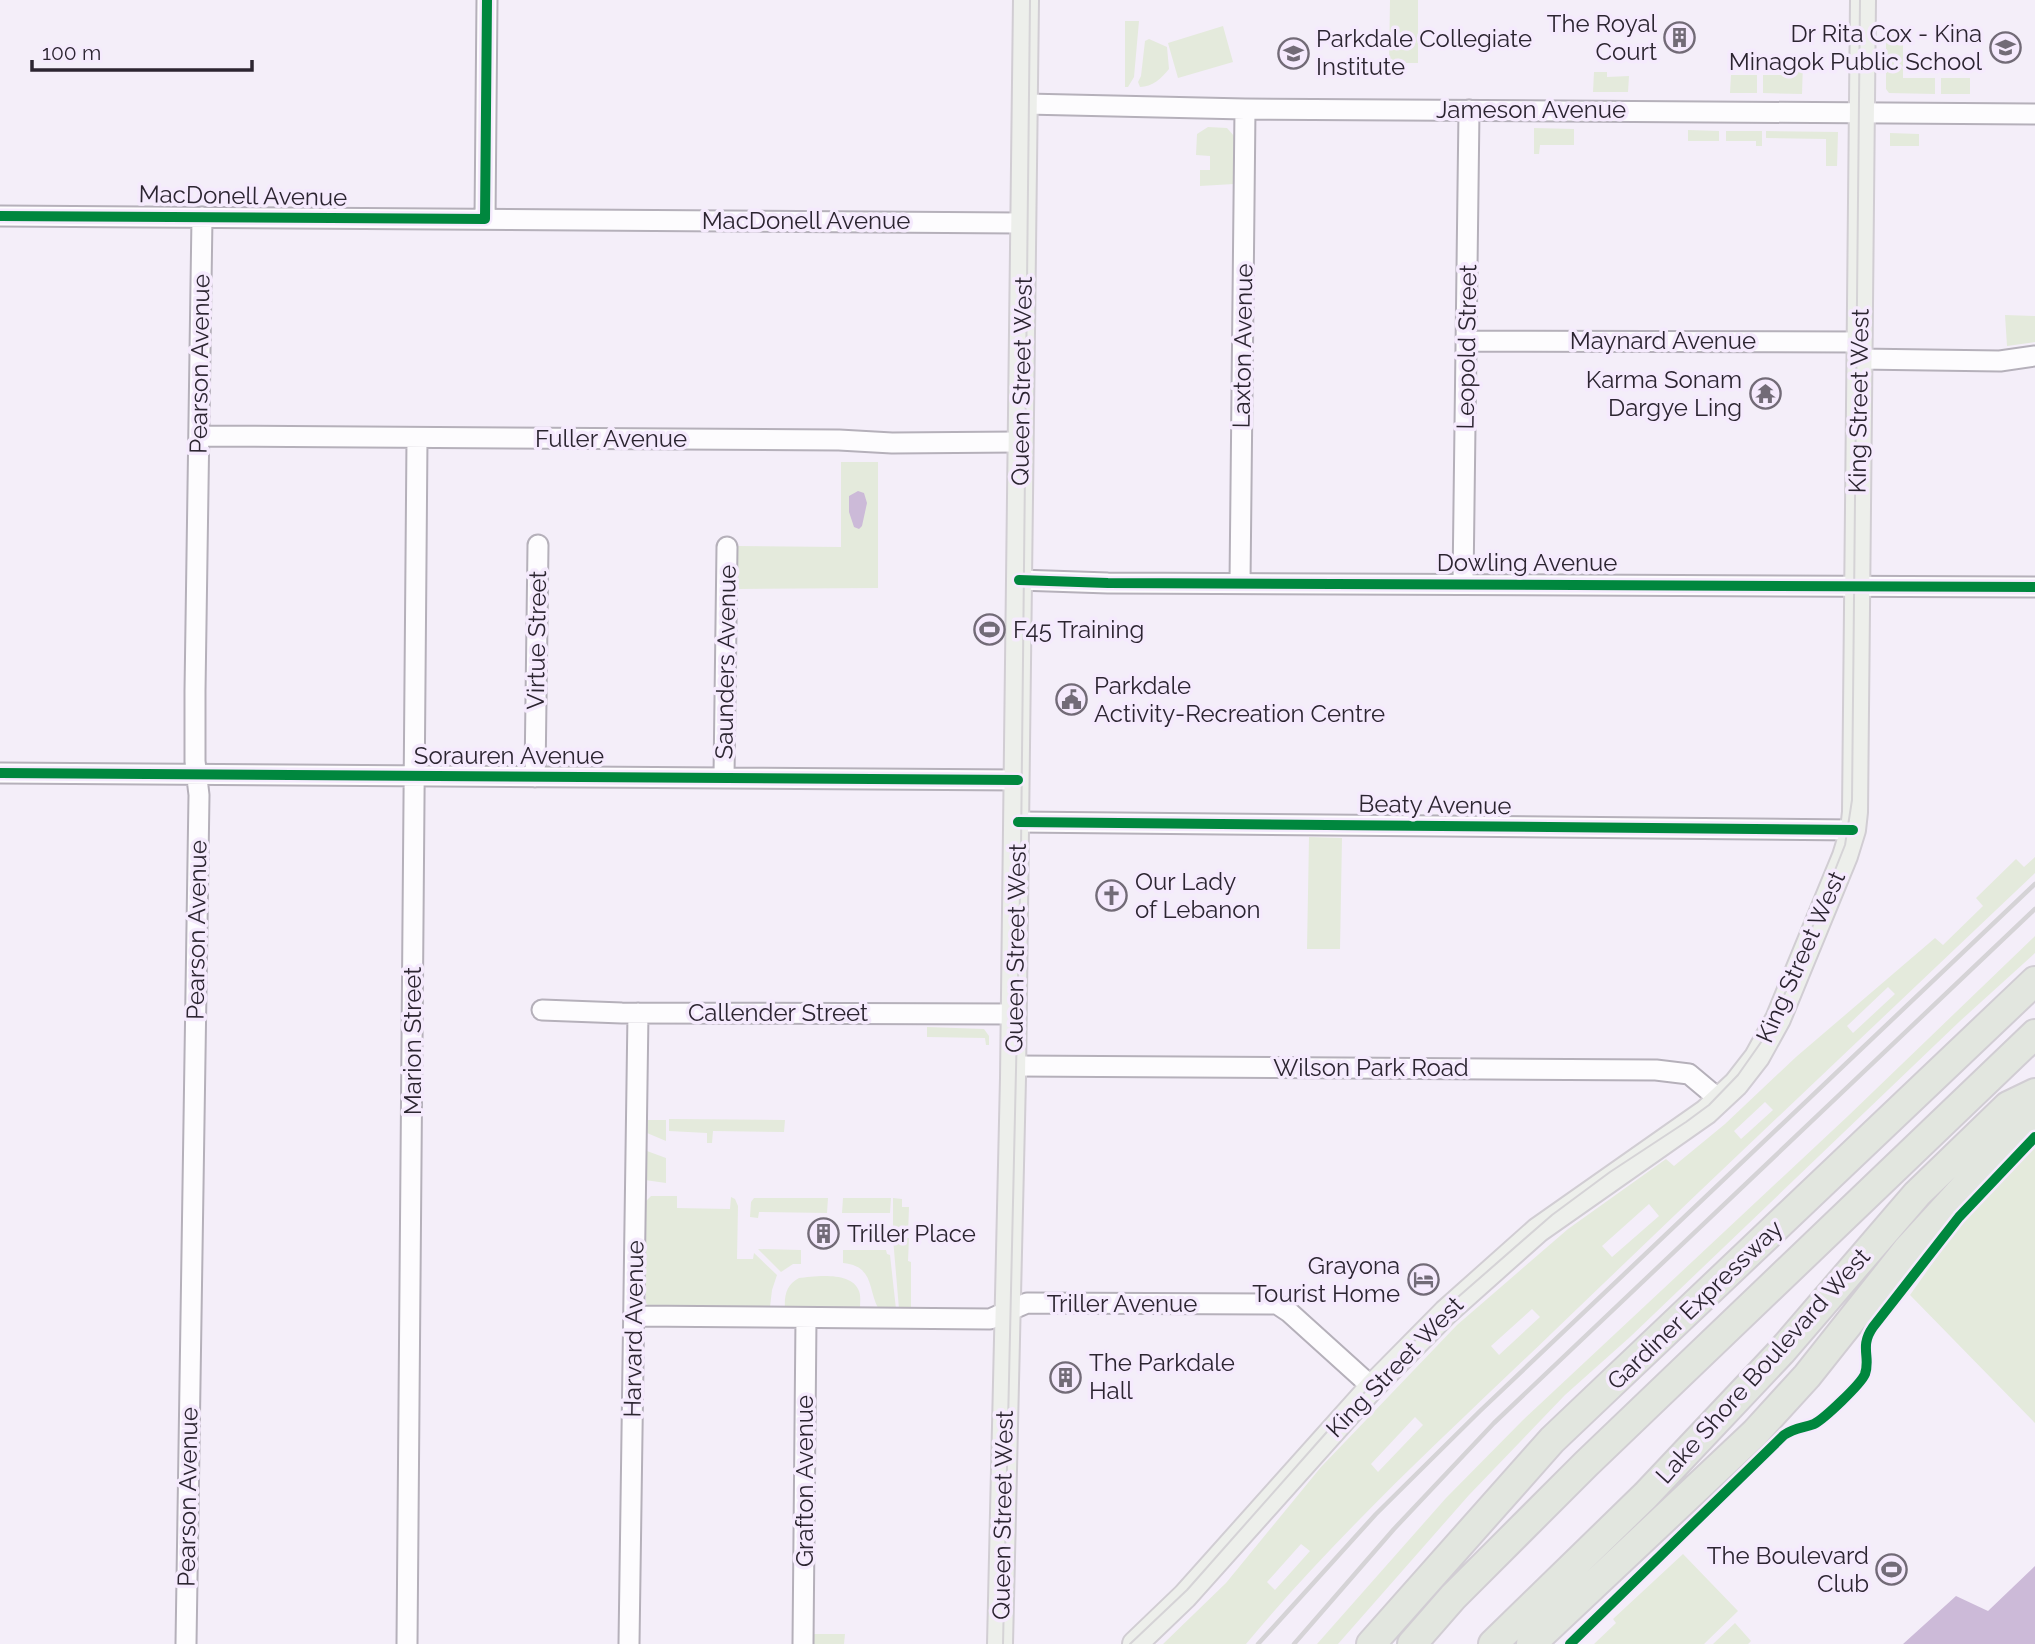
<svg xmlns="http://www.w3.org/2000/svg" width="2035" height="1644" font-family="Raleway,sans-serif">
	<rect width="100%" height="100%" fill="#f4eef9"/>
	<path fill="#e4eadc" fill-rule="evenodd" d="M1390,0H1418V63H1389Z
		M1125,21H1139L1134,77L1128,87H1125Z
		M1223,26L1233,62L1178,78L1168,43Z
		M1886,35H1903V78H1935V94L1889,93L1886,89Z
		M1149,39L1167,47L1169,69C1162,78 1152,87 1140,87L1138,82L1141,76L1145,41Z
		M1795,62H1803L1802,94L1763,93V75H1795Z
		M1594,72H1607V77L1629,76L1628,92H1593Z
		M1731,75H1757V93H1730Z
		M1941,78H1970V94H1941Z
		M1208,127L1227,128L1234,136V184L1200,186V170H1210V156L1196,155L1197,134Z
		M1534,128L1574,129V145H1540L1539,154H1534Z
		M1688,130L1719,131V141H1688Z
		M1726,131H1762V146H1756V141H1726Z
		M1766,131L1838,132L1837,166H1826V139L1766,138Z
		M1890,133L1919,134V146H1890Z
		M2005,315L2035,316V342L2007,346Z
		M841,462H878V588L738,589V546L841,547Z
		M1309,837L1342,838L1340,949H1307Z
		M2035,857V873C1874,1026 1713,1178 1553,1332C1448,1433 1340,1531 1246,1644H1163L1226,1583L1321,1467L1457,1325L1568,1229L1666,1159L1674,1166L1725,1124L1796,1057L1935,938L1943,945L1983,906L1976,898L2016,859L2024,867ZM1888,987L1895,994L1853,1033L1847,1026ZM1765,1102L1773,1110L1741,1139L1734,1131ZM1649,1204L1659,1216L1612,1257L1602,1246ZM1532,1309L1540,1317L1499,1355L1491,1346ZM1415,1417L1423,1425L1378,1472L1371,1464ZM1301,1544L1310,1551L1275,1590L1267,1582Z
		M2035,936V953L1959,1022L1630,1337L1565,1395L1469,1495L1338,1644H1317L1446,1498L1523,1420L1848,1116Z
		M927,1027L984,1029L989,1036V1045H986L985,1038L927,1037Z
		M669,1119L785,1120L784,1132L713,1131L712,1143H707V1133L669,1131Z
		M645,1120H666V1141L647,1133Z
		M2035,1143V1423L1910,1295L1968,1213Z
		M647,1151L666,1158V1183L645,1180V1152Z
		M651,1196H677V1208L730,1209L731,1197L735,1199L738,1206L737,1259H753L754,1253L777,1275L772,1290L770,1307L649,1306L646,1303V1295H643L645,1202Z
		M754,1198H828L827,1213L759,1212L758,1218L750,1217L751,1202Z
		M843,1198H891L890,1213H842Z
		M893,1198L902,1199V1207H909L908,1234H893Z
		M893,1238H909L908,1261L911,1262V1309H899Z
		M758,1249L801,1250V1264H793L781,1272Z
		M843,1250H886L887,1254L890,1255L896,1309L878,1308C868,1289 874,1266 843,1263Z
		M799,1278C815,1276 852,1271 859,1291C861,1296 860,1303 860,1308H785C784,1295 787,1284 799,1278Z
		M1683,1554L1738,1611L1704,1644H1594L1616,1623L1613,1619Z
		M1735,1623L1751,1641L1748,1644H1713Z
		M813,1634H845L844,1644H813Z"/>
	<path fill="#ccbad8" d="M858,491L864,493L867,503L862,526L859,529L854,527L849,512V496Z
		M2035,1566V1644H1903L1956,1596L1988,1611Z"/>
	<g fill="none" stroke-linecap="round" stroke-linejoin="round">
		<defs>
			<path id="minor" d="M1026,104L1245,109L2035,114
				M0,216L1024,223
				M485,219L487,0
				M1467,341L1859,342
				M1859,359L2000,361L2035,356
				M199,436L839,440L892,443L1022,442
				M1019,580L1108,583L2035,587
				M1240,583L1245,109
				M1463,584L1469,110
				M0,773L1018,780
				M724,776L727,547
				M535,777L538,545
				M1018,822L1853,830
				M542,1010L622,1013L1014,1014
				M1014,1066L1656,1070L1689,1074L1720,1100
				M634,1316L990,1319L1027,1303L1277,1304L1289,1312L1372,1387
				M186,1644L199,795L195,761V691L202,217
				M407,1644L417,439
				M629,1644L638,1013
				M803,1644L806,1318"/>
			<path id="major" d="M1000,1644L1013,1078L1026,0
				M1135,1644L1185,1596L1372,1387L1446,1312L1538,1230L1706,1112L1736,1084L1757,1057L1778,1019L1845,856L1853,830L1855,812L1863,0"/>
			<path id="highway" d="M1371,1644L1552,1440L2035,981
				M1412,1644L1453,1597L1586,1464L2035,1034
				M1493,1644L1646,1495L1781,1352L1917,1194L2008,1106L2035,1093
				M1531,1644L1755,1433L1807,1376L1907,1250L2023,1123L2035,1102"/>
		</defs>
		<use href="#minor" stroke="#b5b0ba" stroke-width="23"/>
		<use href="#major" stroke="#d1cdd3" stroke-width="28"/>
		<use href="#highway" stroke="#d1cdd3" stroke-width="32"/>
		<use href="#minor" stroke="#fdfcfe" stroke-width="19"/>
		<use href="#major" stroke="#edefeb" stroke-width="24"/>
		<use href="#highway" stroke="#e2e6df" stroke-width="28"/>
		<path stroke="#d5d3d6" stroke-width="2" d="M1003,1644L1021,849L1030,0
			M1130,1644L1187,1590L1333,1425L1450,1304L1552,1215L1610,1172L1686,1122L1709,1105L1738,1075L1764,1038L1792,978L1845,845L1852,800L1860,0"/>
		<path stroke="#d5d3d6" stroke-width="4.5" d="M1258,1644L1376,1514L1480,1411L2035,884
			M1294,1644L1394,1529L1494,1423L2035,909"/>
		<defs>
			<path id="cycleway" d="M0,216L485,219L487,0
				M1019,580L1108,583L2035,587
				M0,773L1018,780
				M1018,822L1853,830
				M1570,1644L1784,1435C1794,1428 1803,1428 1814,1424C1824,1419 1861,1384 1865,1374C1871,1357 1859,1347 1873,1327L1959,1217L2035,1137"/>
		</defs>
		<use href="#cycleway" stroke="#f5eafd" stroke-width="15"/>
		<use href="#cycleway" stroke="#00873e" stroke-width="10"/>
	</g>
	<defs>
		<symbol id="building-ring" viewBox="-11 -11 22 22"><circle r="9.5" fill="#f5eafd" stroke="#726b77" stroke-width="1.5"/><path d="M-4-6H4V6H1V3H-1V6H-4ZM-2.5-4.3h1.7v1.8h-1.7ZM.8-4.3h1.7v1.8H.8ZM-2.5-1h1.7V.8h-1.7ZM.8-1h1.7V.8H.8Z" fill="#726b77"/></symbol>
		<symbol id="school-ring" viewBox="-11 -11 22 22"><circle r="9.5" fill="#f5eafd" stroke="#726b77" stroke-width="1.5"/><path d="M0-5L7-2L0 1L-7-2ZM-4 1L0 2.5L4 1V4Q0 6-4 4Z" fill="#726b77"/></symbol>
		<symbol id="temple-ring" viewBox="-11 -11 22 22"><circle r="9.5" fill="#f5eafd" stroke="#726b77" stroke-width="1.5"/><path d="M0-6L5-2H3V0L6.5 2.5H4V6H1.5V3h-3V6H-4V2.5H-6.5L-3 0V-2H-5Z" fill="#726b77"/></symbol>
		<symbol id="stadium-ring" viewBox="-11 -11 22 22"><circle r="9.5" fill="#f5eafd" stroke="#726b77" stroke-width="1.5"/><path d="M0-5a6.5 5 0 1 0 0 10a6.5 5 0 1 0 0-10ZM-3.5-1.8h7v3.6h-7Z" fill="#726b77"/></symbol>
		<symbol id="civic-ring" viewBox="-11 -11 22 22"><circle r="9.5" fill="#f5eafd" stroke="#726b77" stroke-width="1.5"/><path d="M-.6-6.5H3V-4.5H.6V-3L4-1V1h2V6H-6V1h2V-1L-.6-3ZM-1.2 2.5V6h2.4V2.5Z" fill="#726b77"/></symbol>
		<symbol id="church-ring" viewBox="-11 -11 22 22"><circle r="9.5" fill="#f5eafd" stroke="#726b77" stroke-width="1.5"/><path d="M-1.2-6h2.4v3.5h3.3v2.4h-3.3V6h-2.4V-.1h-3.3v-2.4h3.3Z" fill="#726b77"/></symbol>
		<symbol id="hotel-ring" viewBox="-11 -11 22 22"><circle r="9.5" fill="#f5eafd" stroke="#726b77" stroke-width="1.5"/><path d="M-6-4.5h1.5V1H6V5H4.5V3h-9V5H-6ZM-4 0a1.8 1.8 0 1 1 3.6 0ZM.5 0V-2.5h3Q6-2.5 6 0Z" fill="#726b77"/></symbol>
	</defs>
	<g fill-rule="evenodd">
		<use href="#building-ring" x="1662" y="20" width="35" height="35"/>
		<use href="#school-ring" x="1988" y="30" width="35" height="35"/>
		<use href="#school-ring" x="1276" y="36" width="35" height="35"/>
		<use href="#temple-ring" x="1748" y="376" width="35" height="35"/>
		<use href="#stadium-ring" x="972" y="612" width="35" height="35"/>
		<use href="#civic-ring" x="1054" y="682" width="35" height="35"/>
		<use href="#church-ring" x="1094" y="878" width="35" height="35"/>
		<use href="#building-ring" x="806" y="1216" width="35" height="35"/>
		<use href="#hotel-ring" x="1406" y="1262" width="35" height="35"/>
		<use href="#building-ring" x="1048" y="1360" width="35" height="35"/>
		<use href="#stadium-ring" x="1874" y="1552" width="35" height="35"/>
	</g>
	<g text-anchor="middle" stroke-width="7" stroke-linejoin="round" paint-order="stroke">
		<g font-size="24" fill="#2c2531" stroke="#f5eafd" text-anchor="start">
			<text x="1657" y="32" text-anchor="end">The Royal<tspan x="1657" dy="28">Court</tspan></text>
			<text x="1982" y="42" text-anchor="end">Dr Rita Cox - Kina<tspan x="1982" dy="28">Minagok Public School</tspan></text>
			<text x="1316" y="47">Parkdale Collegiate<tspan x="1316" dy="28">Institute</tspan></text>
			<text x="1742" y="388" text-anchor="end">Karma Sonam<tspan x="1742" dy="28">Dargye Ling</tspan></text>
			<text x="1013" y="638">F45 Training</text>
			<text x="1094" y="694">Parkdale<tspan x="1094" dy="28">Activity-Recreation Centre</tspan></text>
			<text x="1135" y="890">Our Lady<tspan x="1135" dy="28">of Lebanon</tspan></text>
			<text x="847" y="1242">Triller Place</text>
			<text x="1400" y="1274" text-anchor="end">Grayona<tspan x="1400" dy="28">Tourist Home</tspan></text>
			<text x="1089" y="1371">The Parkdale<tspan x="1089" dy="28">Hall</tspan></text>
			<text x="1869" y="1564" text-anchor="end">The Boulevard<tspan x="1869" dy="28">Club</tspan></text>
		</g>
		<g font-size="24" fill="#2c2531" stroke="#f5eafd">
			<text x="1531" y="118">Jameson Avenue</text>
			<text transform="translate(243 196) rotate(1)" y="8">MacDonell Avenue</text>
			<text x="806" y="229">MacDonell Avenue</text>
			<text x="1663" y="349">Maynard Avenue</text>
			<text transform="translate(1243 346) rotate(-89)" y="8">Laxton Avenue</text>
			<text transform="translate(1467 347) rotate(-89)" y="8">Leopold Street</text>
			<text transform="translate(200 364) rotate(-89)" y="8">Pearson Avenue</text>
			<text transform="translate(1022 381) rotate(-89)" y="8">Queen Street West</text>
			<text transform="translate(1859 401) rotate(-89)" y="8">King Street West</text>
			<text x="611" y="447">Fuller Avenue</text>
			<text x="1527" y="571">Dowling Avenue</text>
			<text transform="translate(537 640) rotate(-89)" y="8">Virtue Street</text>
			<text transform="translate(726 662) rotate(-89)" y="8">Saunders Avenue</text>
			<text x="509" y="764">Sorauren Avenue</text>
			<text transform="translate(1435 805) rotate(1)" y="8">Beaty Avenue</text>
			<text transform="translate(197 930) rotate(-89)" y="8">Pearson Avenue</text>
			<text transform="translate(1016 948) rotate(-89)" y="8">Queen Street West</text>
			<text transform="translate(1801 957) rotate(-66)" y="8">King Street West</text>
			<text x="778" y="1021">Callender Street</text>
			<text transform="translate(413 1041) rotate(-90)" y="8">Marion Street</text>
			<text x="1371" y="1076">Wilson Park Road</text>
			<text x="1122" y="1312">Triller Avenue</text>
			<text transform="translate(1695 1305) rotate(-44)" y="8">Gardiner Expressway</text>
			<text transform="translate(634 1329) rotate(-89)" y="8">Harvard Avenue</text>
			<text transform="translate(1763 1366) rotate(-48)" y="8">Lake Shore Boulevard West</text>
			<text transform="translate(1395 1367) rotate(-46)" y="8">King Street West</text>
			<text transform="translate(805 1481) rotate(-90)" y="8">Grafton Avenue</text>
			<text transform="translate(188 1497) rotate(-89)" y="8">Pearson Avenue</text>
			<text transform="translate(1003 1515) rotate(-89)" y="8">Queen Street West</text>
		</g>
	</g>
	<path d="M32 60v10h220v-10" fill="none" stroke="#2c2531" stroke-width="3.5"/>
	<text x="42" y="60" font-size="21" fill="#2c2531" stroke="#f5eafd" stroke-width="5" paint-order="stroke">100 m</text>
</svg>
